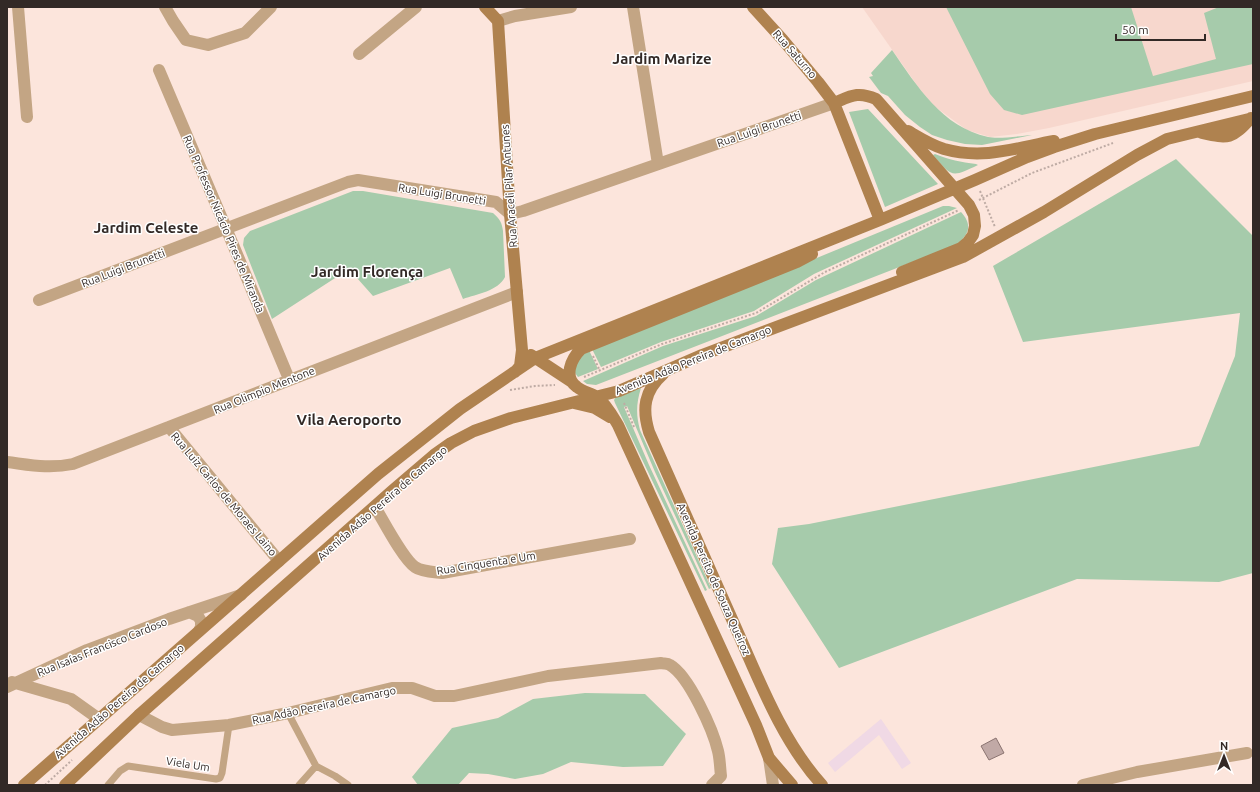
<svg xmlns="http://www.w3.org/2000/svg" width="1260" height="792" font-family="Ubuntu,sans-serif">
	<rect width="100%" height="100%" fill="#fce5dc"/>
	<path fill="#f0d9e5" d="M881,719L911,763L902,769L879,735L835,772L828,763Z"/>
	<path fill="#f7d7cd" d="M862,7H1253V81L1049,128L1017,134L990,137L967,130L934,106L919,88Z"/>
	<path fill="#a6cbab" d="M946,7H1131L1153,76L1216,59L1204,13L1219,7H1253V64L1022,115L1004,110L990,94Z
		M892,50C917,86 942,127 988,137C999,139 1020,136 1032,135L982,145L965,144L947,140L932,135L920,127L905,115L888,96L881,93L869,77L873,76L871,73Z
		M868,109L938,184L885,207L849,112Z
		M935,154C949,160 961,162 976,164L978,165C951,178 952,177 933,155Z
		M1176,159L1253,236V573L1219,582L1077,579L839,668L772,564L778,528L809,524L1199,446L1235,356L1240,313L1023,342L993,266Z
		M353,191H363L493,213C500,219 502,223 503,231L505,277C498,291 477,294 463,299L450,268L373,296L349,269L272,319L243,245L244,238L250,231Z
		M943,206H949L957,208L814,274L754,311L661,342L601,367L591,347L773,276Z
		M961,212C973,225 969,235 956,245L596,385L587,384L583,381L663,346L756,316L816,280Z
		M588,348L598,369L578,377L575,373V362Z
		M641,388C636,404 636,415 640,430L711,588L709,589L655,472L627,406L624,407L649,465L707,590L705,591L615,403L614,400L616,397Z
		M585,693L645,694L686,734L663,766L623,767L571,762L543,774L515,779L488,774L469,773L458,785H418L412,777L452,728L498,718L533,699Z"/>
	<path fill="#c1a9a6" stroke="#8b7471" d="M996,738L1004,753L989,760L981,746Z"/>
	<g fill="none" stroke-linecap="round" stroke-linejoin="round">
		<path stroke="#beaba4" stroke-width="2" stroke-dasharray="2 2" stroke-linecap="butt" d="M980,191L995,227
			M979,200L1032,173L1113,143
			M593,356L600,371
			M584,377L662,344L756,313L825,272L959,210
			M510,390L535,386L555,385
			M624,403L634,427
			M45,785L72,760"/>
		<path stroke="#c3a584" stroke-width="7" d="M288,713L316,766
			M316,766L335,776L348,785
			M108,785L120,771L128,766L216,779L220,778L222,773L229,725
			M299,785L316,766"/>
		<path stroke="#c3a584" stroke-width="12" d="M18,7L27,117
			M165,7L173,21L186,40L208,45L245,33L271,7
			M633,7L658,164
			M498,21L515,16L571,7
			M359,54L416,7
			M159,70L226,228L289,379
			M39,300L348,182L358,180L496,202L510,214L523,211L834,103
			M169,427L279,561
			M7,462C31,465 49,469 73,464L517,292
			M375,507C383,520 403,559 415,567C422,572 434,572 442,573L630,539
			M189,612L198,616L201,621V627L199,631
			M12,682L71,699L99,719
			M7,687L87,650L169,619L241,595
			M139,715L162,727L172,730L229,725L288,713L392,688H412L435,696H454L548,676L661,663C664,664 667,663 670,665C689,676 713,730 718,751C720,759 720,768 721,776L712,785
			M769,758L773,785
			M1083,785L1137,772L1247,753"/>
		<path stroke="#af824f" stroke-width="12" d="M485,7L498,21L510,214L522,350L520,366L515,372
			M753,7L783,40L818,82L834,103L880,220
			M834,103C851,96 858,91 876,99L969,205L974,215L975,226L973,235L968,242L961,248L902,272
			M908,131C920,138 931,145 944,149C983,160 1016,148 1054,141
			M1202,133C1229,139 1232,139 1251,118
			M531,355L572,382
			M663,374C644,391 642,409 649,432C678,497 706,562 735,626C759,680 782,741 822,785
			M574,403L595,408L610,417
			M24,785L378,474L460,409L535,358L880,220L975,180L1027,157L1054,147L1095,134L1253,96
			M65,785L139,715L392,491L434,455L451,443L474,431L511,418L619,391L702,355L963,257L1044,212L1137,155L1167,139L1253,118
			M792,785L769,758L756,725L618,425C612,415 606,404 597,397C591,393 583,392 577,387C563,377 571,359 581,349L797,262L812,254"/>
	</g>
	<g text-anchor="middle" stroke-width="3" stroke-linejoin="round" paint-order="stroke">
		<g font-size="11" fill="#322926" stroke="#fff">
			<text transform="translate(795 54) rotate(49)" y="4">Rua Saturno</text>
			<text transform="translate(759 129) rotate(-19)" y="4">Rua Luigi Brunetti</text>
			<text transform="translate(509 186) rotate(-94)" y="4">Rua Araceli Pilar Antunes</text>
			<text transform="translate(442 194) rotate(9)" y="4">Rua Luigi Brunetti</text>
			<text transform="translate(224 224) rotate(67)" y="4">Rua Professor Nicácio Pires de Miranda</text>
			<text transform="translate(123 268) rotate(-21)" y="4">Rua Luigi Brunetti</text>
			<text transform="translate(693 360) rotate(-22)" y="4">Avenida Adão Pereira de Camargo</text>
			<text transform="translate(264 390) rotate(-22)" y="4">Rua Olimpio Mentone</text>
			<text transform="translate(224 494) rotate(50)" y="4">Rua Luiz Carlos de Moraes Laino</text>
			<text transform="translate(382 503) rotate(-41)" y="4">Avenida Adão Pereira de Camargo</text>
			<text transform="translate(486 563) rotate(-9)" y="4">Rua Cinquenta e Um</text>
			<text transform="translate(714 579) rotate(66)" y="4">Avenida Percito de Souza Queiroz</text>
			<text transform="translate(102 647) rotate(-22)" y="4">Rua Isaías Francisco Cardoso</text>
			<text transform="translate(119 701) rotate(-41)" y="4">Avenida Adão Pereira de Camargo</text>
			<text transform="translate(324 705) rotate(-12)" y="4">Rua Adão Pereira de Camargo</text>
			<text transform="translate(188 764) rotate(9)" y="4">Viela Um</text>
		</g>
		<g font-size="15" font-weight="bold" fill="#322926" stroke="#fff">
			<text x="662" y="64">Jardim Marize</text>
			<text x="146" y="233">Jardim Celeste</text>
			<text x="367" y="277">Jardim Florença</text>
			<text x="349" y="425">Vila Aeroporto</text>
		</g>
	</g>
	<rect width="1260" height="792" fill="none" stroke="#322926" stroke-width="16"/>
	<g transform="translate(1224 756)" stroke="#ffffff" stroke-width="3" paint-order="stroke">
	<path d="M0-3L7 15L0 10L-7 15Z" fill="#322926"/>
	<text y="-6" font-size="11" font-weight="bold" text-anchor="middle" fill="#322926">N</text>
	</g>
	<path d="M1116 34v6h89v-6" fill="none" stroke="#322926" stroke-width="2"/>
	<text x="1122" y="34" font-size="12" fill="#322926" stroke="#ffffff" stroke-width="3" paint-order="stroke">50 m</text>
</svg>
